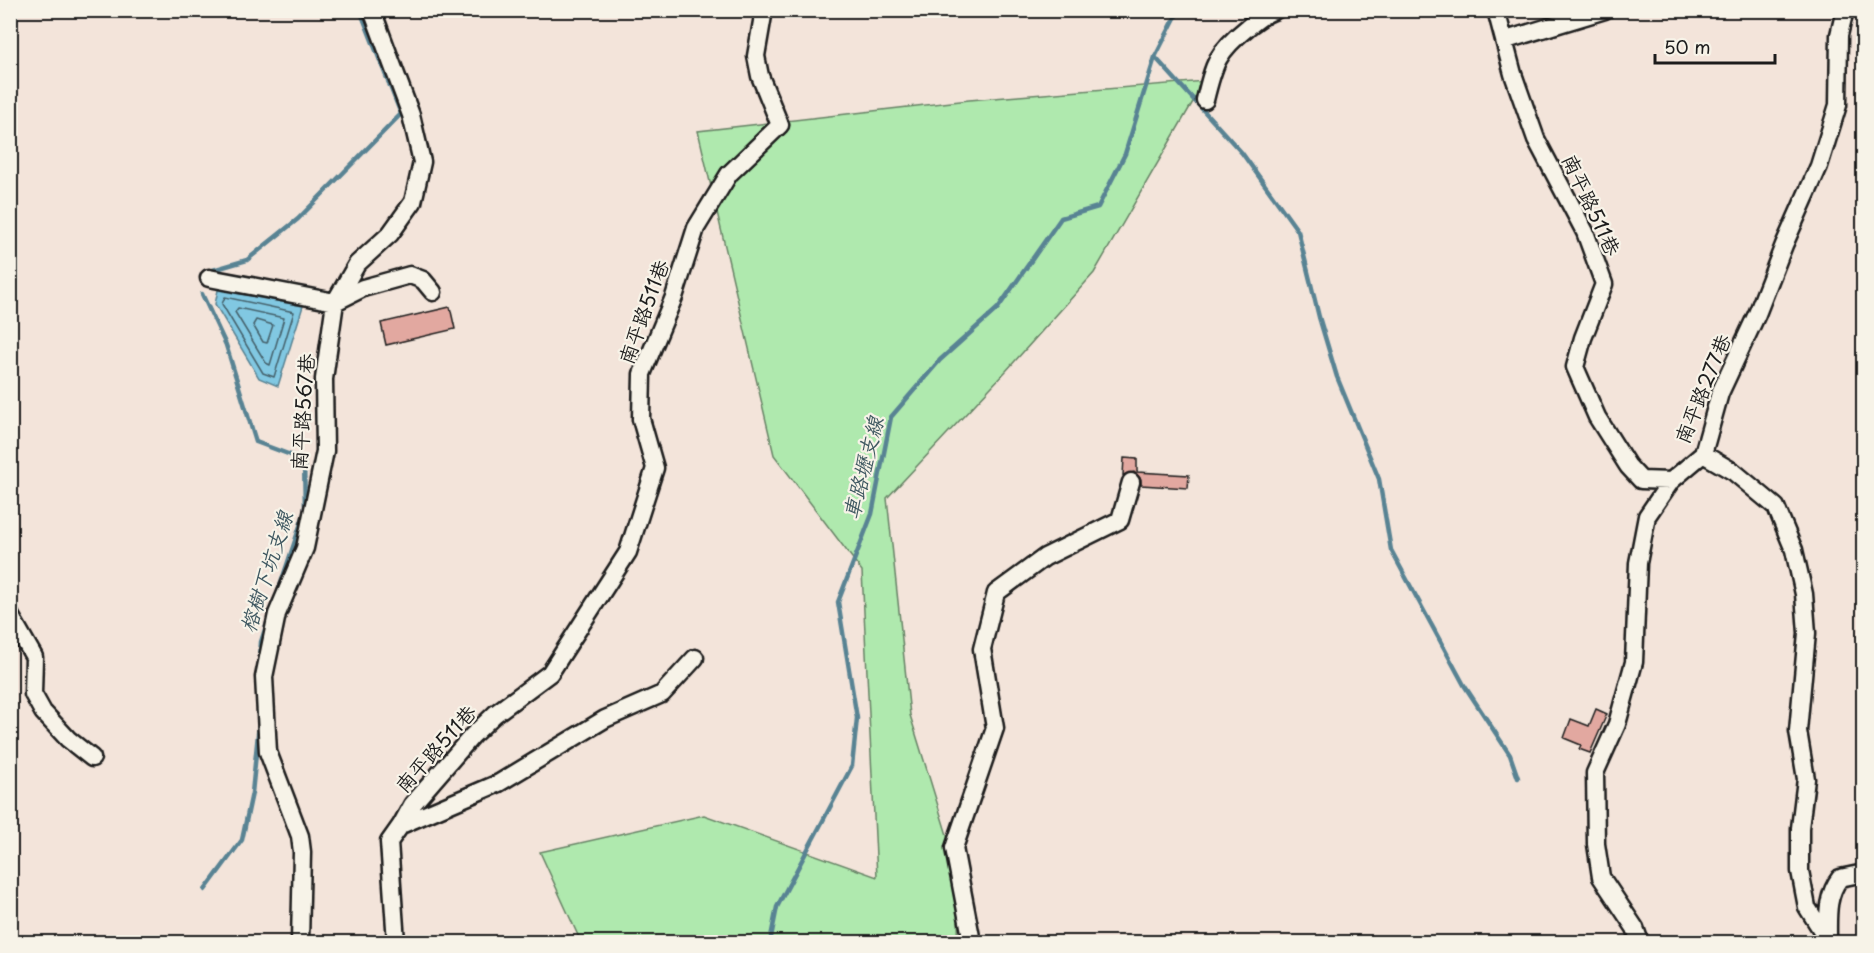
<svg xmlns="http://www.w3.org/2000/svg" width="1874" height="953" font-family="'Playpen Sans','LXGW WenKai TC',sans-serif">
	<rect width="100%" height="100%" fill="#f3e4da"/>
	<filter id="ink" filterUnits="userSpaceOnUse"><feTurbulence type="fractalNoise" baseFrequency=".0167" numOctaves="2"/><feDisplacementMap in="SourceGraphic" scale="12" xChannelSelector="R" yChannelSelector="G"/><feConvolveMatrix kernelMatrix="1 2 1 2 8 2 1 2 1" color-interpolation-filters="sRGB"/></filter>
	<g filter="url(#ink)">
		<path fill="#afe9ae" stroke="#668265" stroke-width="1.5" d="M1205,81L1094,273L1006,371L887,498L910,715L959,874L958,942H581L540,852L704,815L877,877L862,571L774,455L698,131L969,100Z"/>
		<path fill="#81c8e2" stroke="#598393" stroke-width="1.5" d="M218,290L303,306L278,386L259,378L215,304Z"/>
		<g fill="none" stroke-linecap="round" stroke-linejoin="round">
			<path stroke="#44616b" stroke-width="1.5" d="M225,297L294,312L274,377L263,373L222,304Z
				M238,308L284,318L270,365L266,363L235,312Z
				M256,320L273,325L267,343L263,342L253,325Z"/>
			<path stroke="#598393" stroke-width="4.5" d="M1155,57L1242,153L1298,231L1319,317L1337,377L1379,479L1391,550L1464,685L1510,755L1518,778
				M213,270L247,260L298,219L401,114L360,10
				M202,294L226,345L256,442L304,460L305,511L277,595
				M260,658L261,642L267,623
				M205,890L242,840L252,793L259,724
				M770,942L777,907L852,766L857,718L838,602L872,514L891,417L940,360L998,308L1061,218L1098,207L1125,154L1155,57L1179,10"/>
		</g>
		<path fill="#e2a8a0" stroke="#1c1c1c" stroke-width="1.5" d="M450,307L455,329L386,345L381,323Z
			M1124,458L1137,459V472L1189,475L1188,488L1141,485V479L1134,472L1123,475Z
			M1596,709L1607,714L1590,753L1579,749L1581,745L1564,738L1571,719L1589,726Z"/>
		<g fill="none" stroke-linecap="round" stroke-linejoin="round">
			<defs>
				<path id="minor" d="M1496,10L1513,74L1536,139L1585,232L1604,284L1583,338L1575,367L1597,417L1628,466L1641,480L1671,481
					M1506,40L1605,10
					M1205,100C1214,63 1217,52 1247,28C1257,20 1265,13 1276,10
					M209,278L335,302L363,288L410,275L423,280L433,292
					M1703,454L1734,472L1776,507L1794,550L1804,594L1807,633L1798,731L1806,779L1800,828V871L1807,907L1829,942
					M10,615L34,657L33,694L43,712L68,739L92,758
					M401,825L412,805L472,736L495,714L550,673L628,552L655,468L641,419L642,374L674,297L696,228L729,174L780,125L760,76L756,56L764,10
					M1828,939C1828,917 1826,896 1840,878L1864,873
					M300,942L302,852L300,836L268,752L264,677L277,614L305,548L325,451L324,379L335,302L357,264L390,234L413,202L422,162L411,115L372,10
					M396,942L389,842L401,825L499,783L605,719L662,694L695,658
					M972,942L954,848L995,728L982,649L996,593L1045,557L1120,520L1131,482
					M1640,942L1635,928L1601,877L1596,844L1595,773L1617,724L1634,662L1638,563L1647,516L1671,481L1703,454L1720,393L1757,314L1784,245L1819,166L1838,105L1839,35L1845,10"/>
			</defs>
			<use href="#minor" stroke="#1c1c1c" stroke-width="21"/>
			<use href="#minor" stroke="#f7f3e8" stroke-width="16"/>
		</g>
	</g>
	<g text-anchor="middle" stroke-width="4.5" stroke-linejoin="round" paint-order="stroke">
		<g font-size="20" fill="#1c1c1c" stroke="#f7f3e8">
			<text transform="translate(1591 205) rotate(65)" y="7">南平路511巷</text>
			<text transform="translate(644 312) rotate(-70)" y="7">南平路511巷</text>
			<text transform="translate(1703 389) rotate(-68)" y="7">南平路277巷</text>
			<text transform="translate(303 412) rotate(-86)" y="7">南平路567巷</text>
			<text transform="translate(436 749) rotate(-48)" y="7">南平路511巷</text>
		</g>
		<g font-size="21" font-style="italic" fill="#3f5861" stroke="#f7f3e8">
			<text transform="translate(864 468) rotate(-76)" y="7">車路壢支線</text>
			<text transform="translate(267 572) rotate(-72)" y="7">榕樹下坑支線</text>
		</g>
	</g>
	<rect width="1874" height="953" fill="none" stroke="#f7f3e8" stroke-width="36"/>
	<rect x="18" y="18" width="1838" height="917" fill="none" stroke="#1c1c1c" stroke-width="2" filter="url(#ink)"/>
	<path d="M1655 54v9h120v-9" fill="none" stroke="#1c1c1c" stroke-width="3"/>
	<text x="1664" y="54" font-size="18" fill="#1c1c1c" stroke="#f7f3e8" stroke-width="4.5" paint-order="stroke">50 m</text>
</svg>
